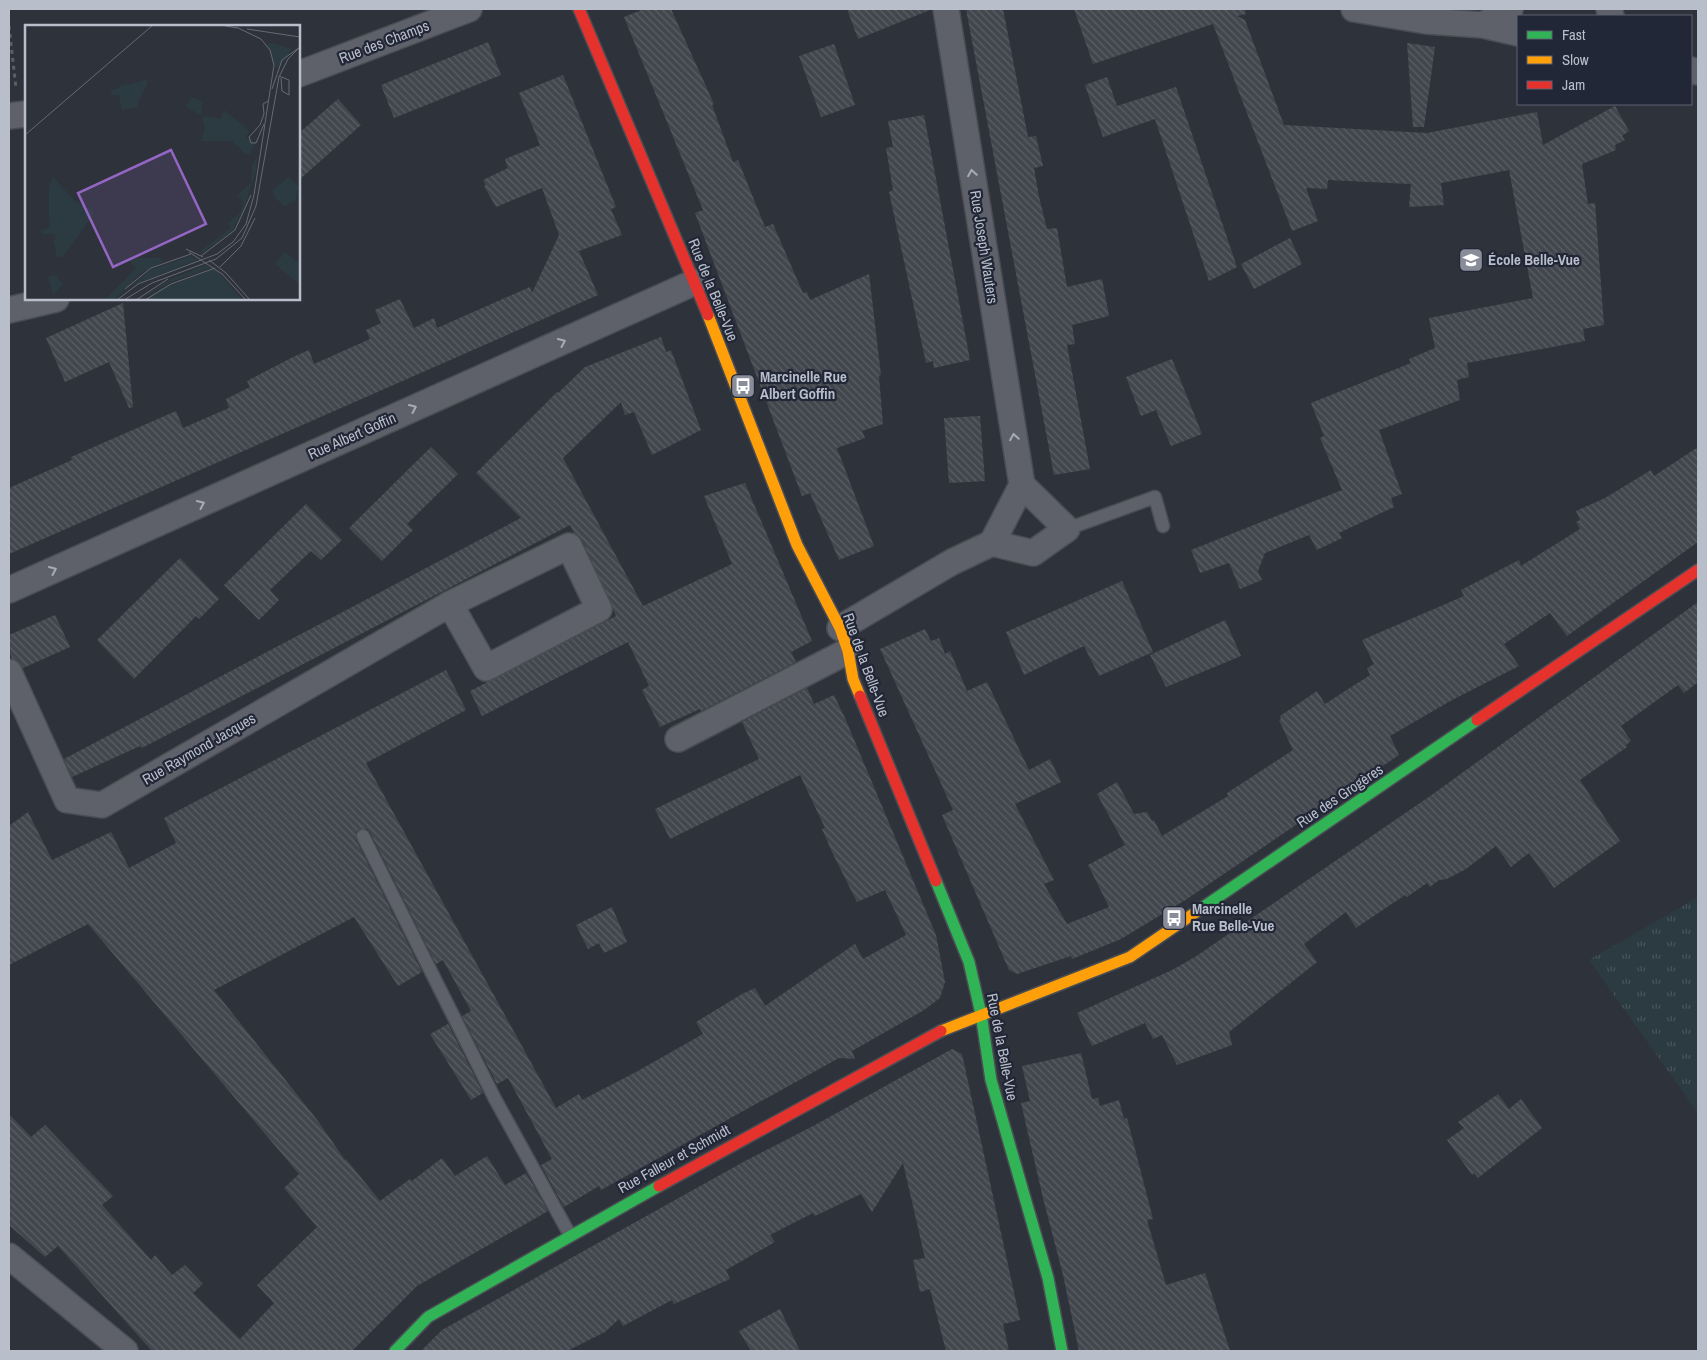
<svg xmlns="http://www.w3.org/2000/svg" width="1707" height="1360" font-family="'Archivo Narrow',sans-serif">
	<defs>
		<pattern id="grass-tufts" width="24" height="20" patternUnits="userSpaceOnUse" patternTransform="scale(1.25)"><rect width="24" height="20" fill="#2b3b41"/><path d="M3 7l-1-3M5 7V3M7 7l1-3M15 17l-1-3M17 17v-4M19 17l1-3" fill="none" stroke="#48565b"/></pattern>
		<pattern id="building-back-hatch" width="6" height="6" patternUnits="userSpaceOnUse" patternTransform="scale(1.25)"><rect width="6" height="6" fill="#42464d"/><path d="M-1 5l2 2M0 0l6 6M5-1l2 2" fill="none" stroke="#5b5f65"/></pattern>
	</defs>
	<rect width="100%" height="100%" fill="#2e323b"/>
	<path fill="url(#grass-tufts)" d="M1698,897V1113L1589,960Z"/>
	<path fill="url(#building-back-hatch)" d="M644,9H671L714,104L712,105L733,162L738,160L765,227L773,224L803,293L807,292L810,300L869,274L881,375L879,376L883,424L862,431L865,438L837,448L874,546L839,560L810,493L802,496L695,213L703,210L624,17Z
		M847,9H930V10L858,39Z
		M966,9H1003L1028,137L1036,136L1043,166L1034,168L1039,197L1047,229L1057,228L1067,287L1102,279L1109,316L1072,325L1075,344L1067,345L1090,469L1054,475Z
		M1074,9H1245L1246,14L1237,16L1245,20L1284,125L1427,133L1537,112L1543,145L1615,106L1629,131L1622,136L1625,140L1615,145L1616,150L1582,164L1588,204L1595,203L1604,325L1583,329L1585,341L1467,363L1469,377L1457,380L1460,400L1379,430L1402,494L1391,498L1394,507L1339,533L1342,538L1317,550L1309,535L1265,553L1258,571L1262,580L1240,589L1229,563L1200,573L1191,550L1342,490L1320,438L1324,436L1311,403L1411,363L1409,359L1435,348L1429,318L1533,298L1509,170L1441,183L1444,205L1409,207L1411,184L1328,180L1327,189L1306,188L1318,221L1292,231L1213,24L1093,64Z
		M488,42L501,75L394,118L381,85Z
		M1407,43L1435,47L1424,127H1413Z
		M834,44L855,105L821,117L799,56Z
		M563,75L616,207L611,209L622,235L579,251L598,295L9,554V488L72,460L71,457L176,411L183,428L229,408L226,399L250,387L247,381L293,357L309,350L314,364L370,339L366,330L381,323L375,310L400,299L414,328L434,318L437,328L530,287L532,293L559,235L542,188L496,207L484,186L486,185L483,180L508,168L505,159L540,145L519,93Z
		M1107,77L1117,106L1176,87L1237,267L1209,281L1155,119L1103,137L1085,85Z
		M338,99L361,125L299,180V133Z
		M924,115L970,360L934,368L933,361L926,363L889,192L893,190L886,148L893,147L888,121Z
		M1290,238L1302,264L1254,289L1241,264Z
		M123,303L133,407L129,408L109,362L65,382L46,338Z
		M661,337L666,352L671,350L701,430L652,455L634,412L625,415L621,402L563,458L643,606L732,564L704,496L745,483L812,641L791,652L796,662L701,711L700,709L660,727L642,690L649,686L628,642L482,716L470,691L616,616L582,540L574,533L570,525L142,748L140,746L72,777L64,759L521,518L476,473L557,392L558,393L585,367Z
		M1172,359L1202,434L1171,446L1156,410L1141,416L1126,377Z
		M980,416L985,481L949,483L944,418Z
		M431,447L458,474L407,524L413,530L382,561L349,528Z
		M1698,447V542L1567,636L1550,613L1504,644L1519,666L1452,700L1390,736L1399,755L1187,899L1121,939L1072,959L1071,956L1017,974L1009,970L942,815L953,810L880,649L925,629L931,641L939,638L945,654L950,651L967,691L987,682L1029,770L1050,759L1061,782L1015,804L1054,880L1044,884L1067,924L1109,907L1088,865L1125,845L1097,794L1117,782L1134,814L1147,812L1152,821L1154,820L1162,836L1228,796L1227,793L1293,750L1279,720L1281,719L1280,716L1317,691L1325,704L1370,675L1367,668L1374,664L1362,640L1464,596L1461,590L1519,560L1521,566L1580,529L1576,522L1580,520L1576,511L1605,498L1651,470L1654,476Z
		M306,504L342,540L321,560L311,551L270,590L279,600L259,620L224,585Z
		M180,558L219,599L199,619L196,616L134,679L97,640Z
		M1122,581L1153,652L1099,676L1084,646L1024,675L1006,632Z
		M1698,602V682L1684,693L1678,685L1621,726L1631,741L1626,745L1627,747L1580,780L1620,841L1554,888L1529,853L1511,867L1496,846L1466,869L1447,879L1439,880L1430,887L1427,883L1407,897L1405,895L1356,928L1346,912L1304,944L1317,962L1229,1032L1232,1045L1177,1065L1162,1035L1153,1039L1145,1023L1092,1046L1077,1013L1172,970L1195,957L1433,794Z
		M55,615L70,647L23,668L18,661L12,658L9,651V635Z
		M1225,620L1241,656L1166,687L1150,655Z
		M446,670L466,710L366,763L556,1108L579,1094L582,1100L636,1072L703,1034L696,1022L742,994L755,988L765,1006L855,944L863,959L906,935L885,890L857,902L832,852L822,829L825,828L800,775L670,839L655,809L759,759L742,722L807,688L814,704L834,695L845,718L936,935L945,982L940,998L924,1010L852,1051L855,1059L839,1058L601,1190L599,1186L564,1207L541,1165L552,1159L508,1078L497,1084L462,1016L471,1011L443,960L436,964L370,832L367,829H360L356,832V840L422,972L398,986L354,917L214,990L318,1121L345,1160L346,1159L380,1201L410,1179L412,1181L442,1158L455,1176L487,1156L505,1185L526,1173L548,1211L417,1286L352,1351H152L58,1246L45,1257L9,1225V1114L31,1137L45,1125L113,1196L102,1205L151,1260L155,1255L172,1275L185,1265L203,1284L193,1293L240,1339L274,1303L257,1285L317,1227L284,1188L299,1174L88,924L9,965V826L28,812L52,860L111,832L129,868L176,843L164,818Z
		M612,907L627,942L604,953L599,943L588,949L576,925Z
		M448,1024L483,1093L471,1100L430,1034Z
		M952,1049L962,1054L1020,1320L1003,1324L1009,1351H946L930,1289L920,1292L913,1260L925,1258L903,1163L872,1212L861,1194L815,1216L813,1213L770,1235L775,1242L726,1270L730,1279L674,1304L672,1300L623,1326L619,1319L605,1332L567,1351H421L442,1330L745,1161L815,1125Z
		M1081,1053L1092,1099L1098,1098L1100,1106L1119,1100L1124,1119L1127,1118L1153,1219L1147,1220L1166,1285L1205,1273L1230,1351H1079L1063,1275L1043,1198L1021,1103L1030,1101L1022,1066Z
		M1498,1094L1509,1109L1521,1099L1542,1128L1478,1178L1474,1173L1472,1175L1447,1140L1464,1128L1458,1122Z
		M780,1309L800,1351H751L739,1331Z"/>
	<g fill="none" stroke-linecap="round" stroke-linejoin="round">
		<defs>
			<path id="lane" d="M1067,529L1155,497L1163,526
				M363,836L495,1099L570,1235"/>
			<path id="street" d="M946,9L1022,485
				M1354,9L1426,21L1483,25L1510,9
				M1609,9L1611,16
				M1483,25L1518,33
				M1691,70L1698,72
				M299,74L469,9
				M9,116L26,114
				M9,310L56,299
				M1022,485L1067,529L1033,553L992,543Z
				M9,590L695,282
				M840,628L952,562L992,543
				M9,672L67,800L102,805L450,604L569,546L599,609L486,668L450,604
				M678,739L848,651
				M9,1256L125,1351"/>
			<path id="fast" d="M936,881L969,962L981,1014L991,1080L1048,1278L1062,1351
				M1199,910L1477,720
				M395,1351L428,1317L659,1186"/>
			<path id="slow" d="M708,315L797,545L840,628L848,651L853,679L860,696
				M941,1031L1130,957L1199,910"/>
			<path id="jam" d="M579,9L708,315
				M860,696L936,881
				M1477,720L1698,570
				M659,1186L941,1031"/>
		</defs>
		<use href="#lane" stroke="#4a4d54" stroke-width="15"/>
		<use href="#street" stroke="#4a4d54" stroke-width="28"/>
		<use href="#fast" stroke="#4a4d54" stroke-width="14"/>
		<use href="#slow" stroke="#4a4d54" stroke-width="14"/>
		<use href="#jam" stroke="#4a4d54" stroke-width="14"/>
		<path stroke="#5b6066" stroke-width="3" stroke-dasharray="4 4" stroke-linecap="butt" d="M9,26L16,88"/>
		<use href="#lane" stroke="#5e6169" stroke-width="12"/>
		<use href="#street" stroke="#5e6169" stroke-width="25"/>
		<use href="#fast" stroke="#30b455" stroke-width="11"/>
		<use href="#slow" stroke="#ff9f0a" stroke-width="11"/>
		<use href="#jam" stroke="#e5322d" stroke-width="11"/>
	</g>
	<defs><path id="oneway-chevron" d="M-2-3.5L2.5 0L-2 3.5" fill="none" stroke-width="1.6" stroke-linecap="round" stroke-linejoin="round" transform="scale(1.25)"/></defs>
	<g stroke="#a7abb7">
		<use href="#oneway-chevron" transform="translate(972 173) rotate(-99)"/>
		<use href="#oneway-chevron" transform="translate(562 342) rotate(-24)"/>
		<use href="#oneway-chevron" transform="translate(413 408) rotate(-24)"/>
		<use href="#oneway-chevron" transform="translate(1014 437) rotate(-99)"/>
		<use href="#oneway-chevron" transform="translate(201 504) rotate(-24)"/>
		<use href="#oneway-chevron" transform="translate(53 570) rotate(-24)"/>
	</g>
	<defs>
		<symbol id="school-square" viewBox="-11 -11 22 22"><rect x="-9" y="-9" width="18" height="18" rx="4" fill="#888d99" stroke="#212736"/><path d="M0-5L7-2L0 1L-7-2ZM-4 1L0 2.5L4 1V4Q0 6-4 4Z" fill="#fff"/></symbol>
		<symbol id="bus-square" viewBox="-11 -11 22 22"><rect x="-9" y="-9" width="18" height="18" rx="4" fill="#888d99" stroke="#212736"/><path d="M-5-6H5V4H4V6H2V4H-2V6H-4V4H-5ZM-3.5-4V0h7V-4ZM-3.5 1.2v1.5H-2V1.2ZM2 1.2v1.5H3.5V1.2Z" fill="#fff"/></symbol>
	</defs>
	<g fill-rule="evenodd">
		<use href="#school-square" x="1457" y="246" width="28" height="28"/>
		<use href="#bus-square" x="729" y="372" width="28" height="28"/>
		<use href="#bus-square" x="1160" y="904" width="28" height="28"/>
	</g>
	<g text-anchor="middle" stroke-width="4.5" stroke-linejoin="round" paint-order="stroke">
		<g font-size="15" fill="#b9becb" stroke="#212736">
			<text transform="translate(384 42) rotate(-21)" y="5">Rue des Champs</text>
			<text transform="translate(984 247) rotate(81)" y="5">Rue Joseph Wauters</text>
			<text transform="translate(713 290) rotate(68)" y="5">Rue de la Belle-Vue</text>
			<text transform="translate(352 436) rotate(-24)" y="5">Rue Albert Goffin</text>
			<text transform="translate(866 665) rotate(70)" y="5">Rue de la Belle-Vue</text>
			<text transform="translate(199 749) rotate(-30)" y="5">Rue Raymond Jacques</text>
			<text transform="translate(1340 796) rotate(-34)" y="5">Rue des Grogères</text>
			<text transform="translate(1002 1047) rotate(79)" y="5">Rue de la Belle-Vue</text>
			<text transform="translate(674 1159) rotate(-29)" y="5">Rue Falleur et Schmidt</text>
		</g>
		<g font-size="15" font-weight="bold" fill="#b9becb" stroke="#212736" text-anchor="start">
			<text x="1488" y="265">École Belle-Vue</text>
			<text x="760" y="382">Marcinelle Rue<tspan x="760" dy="17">Albert Goffin</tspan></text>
			<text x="1192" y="914">Marcinelle<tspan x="1192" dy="17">Rue Belle-Vue</tspan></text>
		</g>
	</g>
	<g transform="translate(25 25)">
		<rect width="275" height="275" fill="#2e323b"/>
		<path d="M264,152L274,162L270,175L259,182L248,170L249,164ZM49,175L70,187L38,232H32L28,215L31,214L30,209H17L16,205L25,203L24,191L34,196ZM166,231L172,235L108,260L125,245ZM181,240L186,242L144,258L113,275L146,254ZM31,250L38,259L28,270L23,251Z" fill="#2b3b41"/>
		<path d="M121,55L123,57L113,77L114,82L97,85L94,70H86V66L96,61ZM166,72L178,77L176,90L161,82ZM199,85L220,102L207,116H176L180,103L177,93L180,91L196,94ZM28,152L49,175L34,197L24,191V161ZM190,243L217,275H120L136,264Z" fill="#2b3b41"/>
		<path d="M247,18L267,24L252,44L242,19ZM220,102L224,107L220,111L229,120L225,129H221L207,116ZM232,133L231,146L218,186L207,206L177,228L174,227L206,203L203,198L215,188L219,177L212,170L226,158L227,139ZM260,227L275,239V260L250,239ZM113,233H136L137,237L116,248L89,275H80L111,243L104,235Z" fill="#2b3b41"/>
		<path fill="none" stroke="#666a75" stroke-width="1" d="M196,0L212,3M222,4L275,12M254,51L264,55V70L257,66L256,53M247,64L257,35L275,22M239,99L231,118H226L224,112L235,100L239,89L238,79L243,76M0,110L128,0M161,224L178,232M164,227L197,249L221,275M176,231L210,205L226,170M184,235L201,248L225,275M195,242L216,221L230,193M100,264L126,243L166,229M92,275L113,259L192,229L208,217L221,199L229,170L249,40L245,25L236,14L211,2M99,275L127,258L191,234L217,213L231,181L254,52L263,34L275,22M111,275L143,254M120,275L146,259L190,243"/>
		<path fill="#9466c4" fill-opacity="0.15" stroke="#9466c4" stroke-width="2.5" d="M146,125L181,199L88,242L53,168Z"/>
		<rect width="275" height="275" fill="none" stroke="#b9becb" stroke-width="2.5"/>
	</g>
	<rect width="1707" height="1360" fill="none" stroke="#b9becb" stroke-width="20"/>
	<rect x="1517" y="15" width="175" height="90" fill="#212736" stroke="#5e6372"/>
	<rect x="1527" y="31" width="25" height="8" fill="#30b455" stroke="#5e6372"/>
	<text x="1562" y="40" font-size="15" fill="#b9becb">Fast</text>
	<rect x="1527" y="56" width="25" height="8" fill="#ff9f0a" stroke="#5e6372"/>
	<text x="1562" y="65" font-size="15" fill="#b9becb">Slow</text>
	<rect x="1527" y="81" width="25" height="8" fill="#e5322d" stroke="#5e6372"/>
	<text x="1562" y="90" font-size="15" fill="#b9becb">Jam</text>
</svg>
